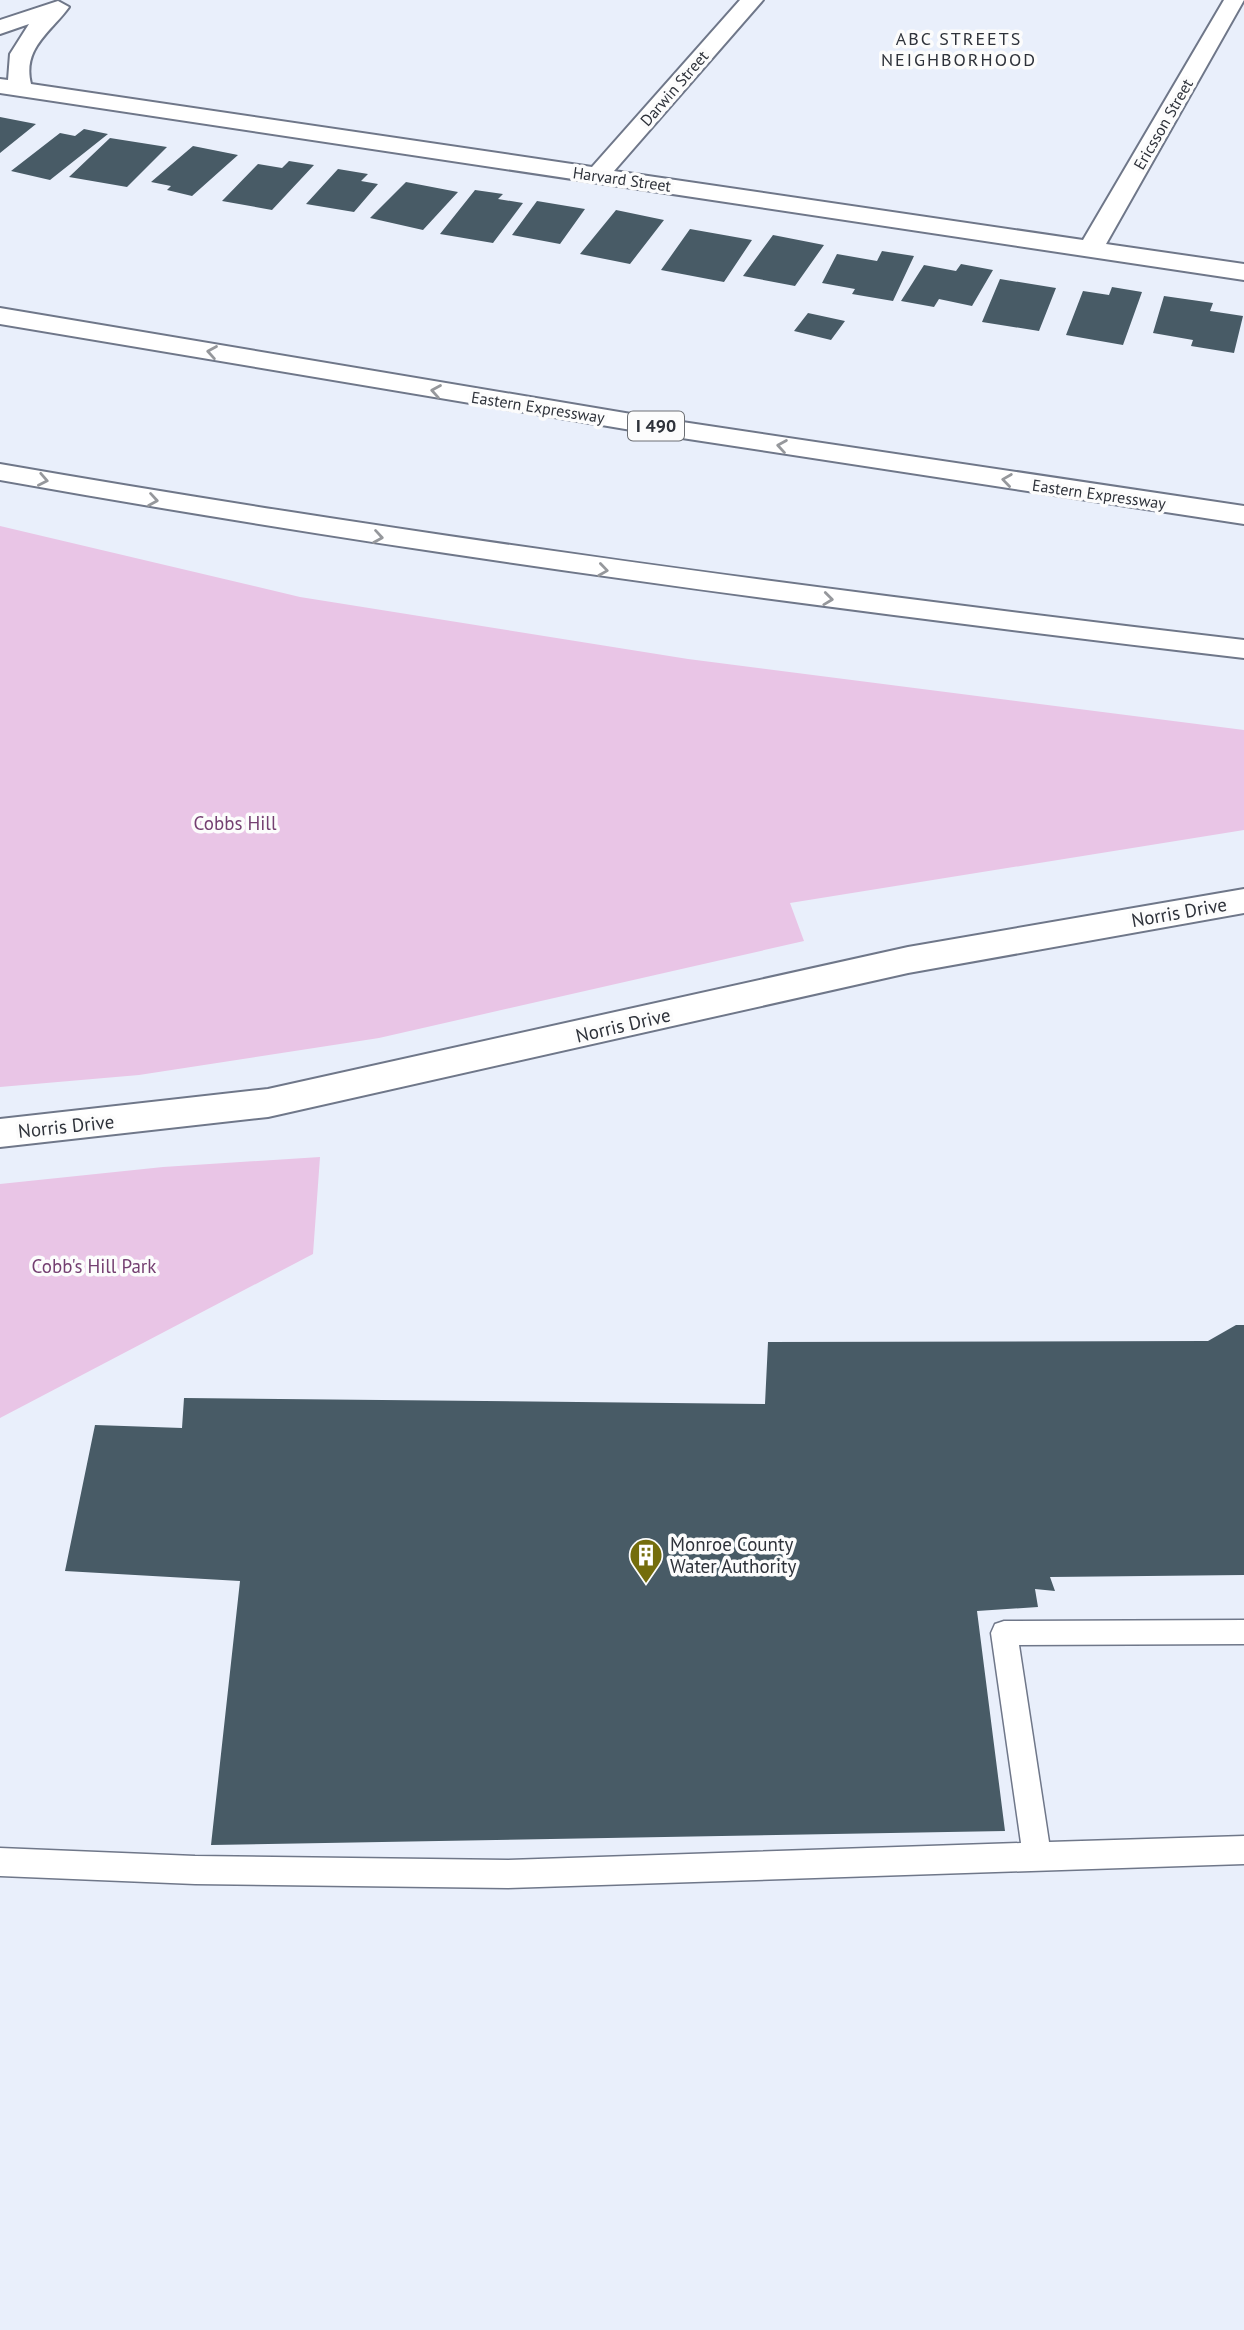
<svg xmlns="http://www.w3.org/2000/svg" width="1244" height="2330" font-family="'PT Sans',sans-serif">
	<rect width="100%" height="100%" fill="#e9effb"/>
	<path fill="#e9c5e6" d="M0,526L300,597L688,659L1244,730V830L790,903L804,941L379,1038L139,1075L0,1087Z
		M320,1157L313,1254L0,1418V1184L163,1167Z"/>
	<path fill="#485b66" d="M0,117L36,124L0,153Z
		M84,129L108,134L50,180L11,171L60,133L75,136Z
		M110,138L167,147L127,187L69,177Z
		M193,146L238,155L192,196L167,190L171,186L151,182Z
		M289,161L314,165L272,210L222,201L258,164L282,168Z
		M338,169L368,174L361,181L378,184L354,212L306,204Z
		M406,182L458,192L423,230L370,218Z
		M475,190L503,194L498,199L523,203L493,243L440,234Z
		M537,201L585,209L560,244L512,235Z
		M616,210L664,220L630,264L580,254Z
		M690,229L752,240L724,282L661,270Z
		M773,235L824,245L795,286L743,276Z
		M882,251L914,256L893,301L852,294L855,289L822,283L837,254L877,261Z
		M961,264L993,270L972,306L939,299L934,307L901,301L924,265L956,271Z
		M1000,279L1056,288L1039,331L982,322Z
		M1112,287L1142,292L1123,345L1066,335L1083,291L1109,295Z
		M1164,296L1213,303L1210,311L1243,316L1234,353L1191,346L1193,340L1153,333Z
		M808,313L845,321L831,340L794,331Z
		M1236,1325H1244V1575L1050,1577L1055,1591L1035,1589L1038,1607L977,1611L1005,1831L211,1845L240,1581L65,1571L95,1425L182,1428L184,1398L765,1404L768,1342L1208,1341Z"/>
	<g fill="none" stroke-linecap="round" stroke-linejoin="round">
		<defs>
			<path id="service" d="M1244,1620V1644L1019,1645L1049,1842L1244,1836V1864L508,1888L195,1884L0,1876V1848L195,1856L508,1860L1021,1843L991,1633L995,1624L1004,1621Z"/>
			<path id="minor" d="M740,0H763L614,171L1083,240L1224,0H1244L1106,244L1244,264V280L0,93V79L8,80L10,54L29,24L0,34V20L58,1L69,7C51,32 22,48 31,84L592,167Z"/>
			<path id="tertiary" d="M1244,889V913L908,973L268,1117L0,1147V1119L268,1089L908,947Z"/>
			<path id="motorway" d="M0,308L649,417L1244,506V524L649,433L0,324Z
				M0,464C413,536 828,591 1244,640V658C828,609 413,554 0,480Z"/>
		</defs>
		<use href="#service" stroke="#6f7789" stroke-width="3"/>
		<use href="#minor" stroke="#6f7789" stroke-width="4"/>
		<use href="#tertiary" stroke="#6f7789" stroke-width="4"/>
		<use href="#motorway" stroke="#6f7789" stroke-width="4"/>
		<use href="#service" fill="#fff" fill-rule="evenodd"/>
		<use href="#minor" fill="#fff" fill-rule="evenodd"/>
		<use href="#tertiary" fill="#fff" fill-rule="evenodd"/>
		<use href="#motorway" fill="#fff" fill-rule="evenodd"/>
	</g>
	<defs><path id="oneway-chevron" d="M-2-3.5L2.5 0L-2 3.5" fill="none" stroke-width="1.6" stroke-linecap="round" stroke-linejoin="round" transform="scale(1.75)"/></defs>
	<g stroke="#96989c">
		<use href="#oneway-chevron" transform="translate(212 352) rotate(-170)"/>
		<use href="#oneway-chevron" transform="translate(436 391) rotate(-170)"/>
		<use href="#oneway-chevron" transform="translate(782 446) rotate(-171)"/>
		<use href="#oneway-chevron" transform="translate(43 480) rotate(11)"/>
		<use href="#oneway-chevron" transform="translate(1007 480) rotate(-172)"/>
		<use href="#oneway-chevron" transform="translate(153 500) rotate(9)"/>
		<use href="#oneway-chevron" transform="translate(378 537) rotate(9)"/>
		<use href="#oneway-chevron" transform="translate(603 570) rotate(8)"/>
		<use href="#oneway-chevron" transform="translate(828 599) rotate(7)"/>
	</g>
	<defs>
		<symbol id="building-pin" viewBox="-11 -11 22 30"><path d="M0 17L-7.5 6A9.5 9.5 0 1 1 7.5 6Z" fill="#746d0c" stroke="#fcfcfc"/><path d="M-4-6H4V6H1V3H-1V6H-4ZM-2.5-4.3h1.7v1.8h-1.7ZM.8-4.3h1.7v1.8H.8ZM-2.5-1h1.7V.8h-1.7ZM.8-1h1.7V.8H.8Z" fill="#fff"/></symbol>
	</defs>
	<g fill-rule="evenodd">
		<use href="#building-pin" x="627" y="1536" width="38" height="52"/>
	</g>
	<g text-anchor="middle" stroke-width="7" stroke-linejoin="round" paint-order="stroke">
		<g font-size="16" fill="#2e323a" stroke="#fcfcfc">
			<text transform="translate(674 88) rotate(-49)" y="6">Darwin Street</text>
			<text transform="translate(1163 124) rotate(-60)" y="6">Ericsson Street</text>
			<text transform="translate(622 179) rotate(8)" y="6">Harvard Street</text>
			<text transform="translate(538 407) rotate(9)" y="6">Eastern Expressway</text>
			<text transform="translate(1099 494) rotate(8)" y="6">Eastern Expressway</text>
		</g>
		<g font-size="18" letter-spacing="2" fill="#2e323a" stroke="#fcfcfc">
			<text x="959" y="45">ABC STREETS<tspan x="959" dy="21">NEIGHBORHOOD</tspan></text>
		</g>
		<rect fill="#fcfcfc" stroke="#6c6f74" stroke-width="2" x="628" y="411.5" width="56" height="29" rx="5"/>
		<g font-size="18" font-weight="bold" fill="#2e323a">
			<text x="656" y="432">I 490</text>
		</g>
		<g font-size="19" fill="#743f71" stroke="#fcfcfc">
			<text x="235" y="830">Cobbs Hill</text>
			<text x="94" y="1273">Cobb's Hill Park</text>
		</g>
		<g font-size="19" fill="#2e323a" stroke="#fcfcfc">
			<text transform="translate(1179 912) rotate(-10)" y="7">Norris Drive</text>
			<text transform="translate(623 1025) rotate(-13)" y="7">Norris Drive</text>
			<text transform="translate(66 1126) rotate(-6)" y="7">Norris Drive</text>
		</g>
		<g font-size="19" fill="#2e323a" stroke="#fcfcfc" text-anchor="start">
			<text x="670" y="1551">Monroe County<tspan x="670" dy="22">Water Authority</tspan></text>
		</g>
	</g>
</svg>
